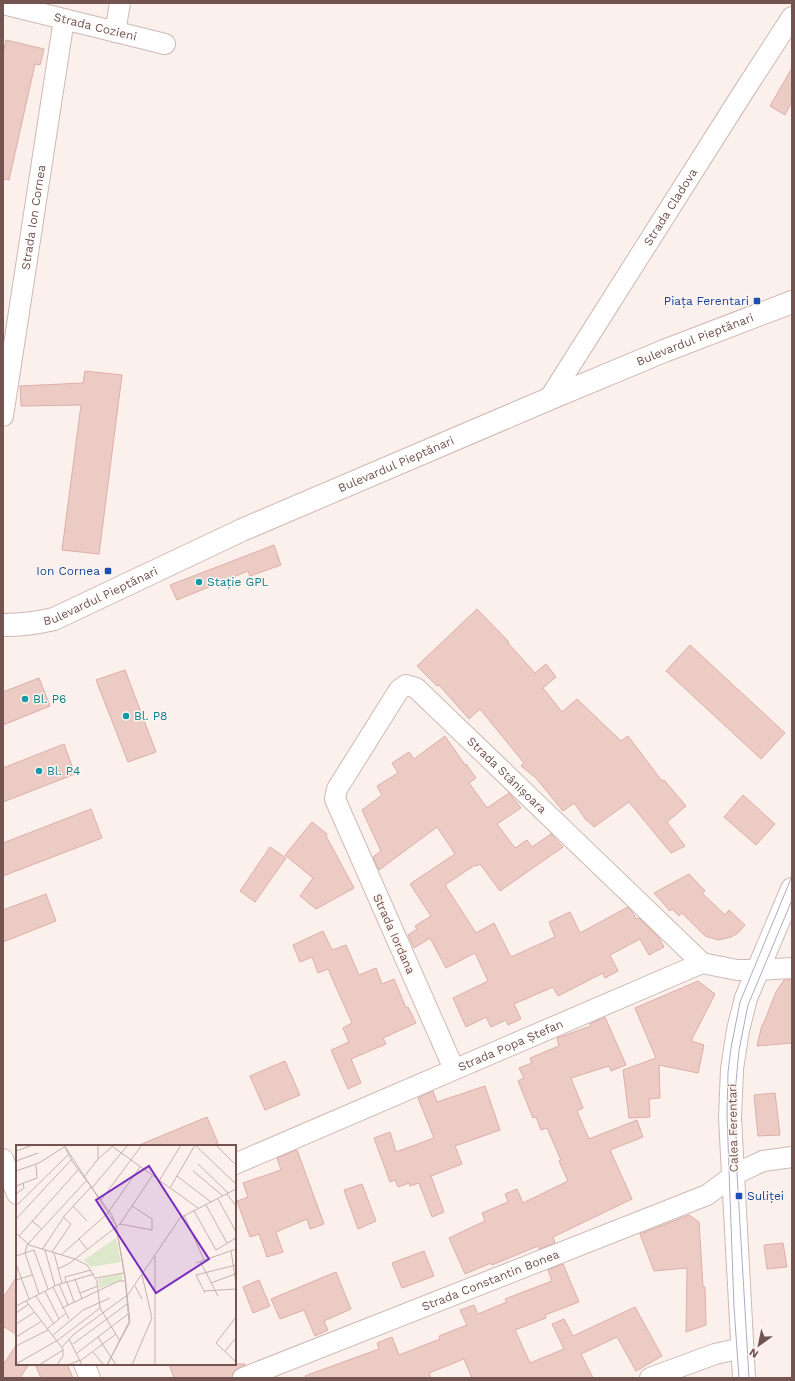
<svg xmlns="http://www.w3.org/2000/svg" width="795" height="1381" font-family="'Work Sans',sans-serif">
	<rect width="100%" height="100%" fill="#fbf0eb"/>
	<path fill="#edcbc5" stroke="#deaea7" d="M6,40L44,49L40,65L35,64L9,180L3,179V54Z
		M792,68V102L785,115L770,106Z
		M85,371L122,375L99,554L62,550L81,405L21,406L20,386L83,383Z
		M274,545L281,565L250,576L248,571L177,600L170,585Z
		M477,609L509,642L508,643L535,673L546,664L556,677L543,688L562,712L577,699L621,741L628,736L662,781L664,780L686,806L667,822L685,846L671,853L629,802L594,827L587,820H586L574,803L563,811L536,778L521,766L524,763L480,709L469,719L439,685L437,686L417,666Z
		M690,645L785,733L761,759L666,671Z
		M125,670L156,752L128,762L96,680Z
		M39,678L50,706L3,725V692Z
		M445,736L465,765L466,764L476,778L469,783L487,808L509,793L521,808L497,824L515,848L527,840L532,847L551,834L563,847L500,891L480,864L476,866L475,865L445,885L476,933L494,923L511,957L555,937L549,922L570,912L580,933L628,907L633,913L636,919L639,918L659,938L664,947L649,955L640,939L610,955L618,971L605,978L603,973L558,996L553,987L514,1004L521,1019L508,1025L506,1020L491,1027L486,1017L466,1027L453,998L488,981L475,953L446,968L430,938L414,948L408,935L417,929L415,926L431,916L410,884L455,854L437,827L379,870L373,857L381,851L362,810L382,795L377,786L398,773L392,763L409,752L414,759Z
		M64,744L75,774L3,802V768Z
		M743,795L775,824L756,845L724,817Z
		M91,809L102,838L3,876V843Z
		M312,822L327,834L326,836L354,888L316,909L300,896L313,878L285,855Z
		M270,847L286,858L255,902L240,891Z
		M689,874L705,891L702,893L725,915L729,910L745,925L738,933L731,937L718,940L705,936L682,913L679,916L672,909L670,911L654,893Z
		M46,894L56,921L3,942V910Z
		M323,931L332,950L346,945L359,975L376,968L382,984L394,979L406,1008L408,1007L416,1023L383,1038L386,1044L351,1059L361,1083L348,1089L331,1050L349,1042L343,1028L352,1023L328,969L318,973L312,957L300,962L293,945Z
		M784,980H792V1043L757,1046L762,1025H763L776,992Z
		M698,981L715,994L691,1041L704,1045L698,1073L659,1065L660,1098L649,1099L650,1117L629,1118L623,1070L656,1058L635,1008Z
		M605,1017L626,1065L611,1071L609,1066L571,1078L583,1108L577,1111L589,1139L637,1120L643,1137L610,1150L632,1199L553,1237L555,1243L539,1249L538,1246L492,1265L491,1263L465,1274L449,1238L485,1221L482,1213L508,1202L505,1194L517,1189L523,1203L568,1181L559,1161L561,1160L547,1128L541,1130L536,1117L533,1118L518,1081L524,1078L519,1068L532,1063L530,1058L559,1046L557,1038L591,1026L590,1024Z
		M285,1061L300,1095L265,1110L250,1076Z
		M485,1086L500,1130L455,1146L462,1164L431,1176L444,1212L432,1217L419,1183L410,1186L409,1183L398,1187L395,1180L390,1182L374,1138L390,1132L396,1152L434,1138L418,1098L433,1091L437,1102Z
		M775,1093L780,1135L758,1136L754,1095Z
		M207,1117L218,1143L210,1146H137Z
		M297,1150L324,1224L310,1229L307,1219L276,1232L283,1252L267,1257L259,1234L250,1237L237,1201L248,1197L243,1183L281,1170L277,1158Z
		M362,1184L376,1221L358,1229L344,1190Z
		M689,1215L699,1222L703,1287H705L706,1325L686,1332L687,1268L654,1271L640,1234Z
		M783,1243L787,1267L767,1269L764,1245Z
		M424,1251L434,1276L402,1288L392,1263Z
		M563,1264L579,1302L545,1315L546,1318L515,1330L530,1363L564,1349L552,1324L564,1319L573,1336L635,1307L662,1356L636,1371L617,1337L581,1354L593,1378H472L464,1359L429,1373L431,1378H306L305,1376L379,1349L377,1343L392,1337L399,1355L440,1339L439,1336L467,1325L460,1310L474,1305L478,1314L507,1302L505,1299L552,1281L548,1270Z
		M336,1272L351,1309L324,1321L328,1330L315,1336L304,1310L280,1319L271,1299Z
		M17,1276V1335L3,1326V1298Z
		M259,1280L270,1306L253,1313L243,1287Z
		M17,1344V1364H29L20,1378H3V1365Z
		M35,1364H67L73,1378H41Z
		M169,1364H245V1365L234,1371L232,1378H174Z"/>
	<g fill="none" stroke-linecap="round" stroke-linejoin="round">
		<defs>
			<g id="street">
				<path id="s1" d="M3,4L165,44"/>
				<path d="M115,32L120,3"/>
				<path id="s2" d="M549,399L744,91L792,17"/>
				<path id="s3" d="M3,416L64,19"/>
				<path id="s4" d="M454,1069L335,799L337,789L399,690L406,685L416,688L702,963"/>
				<path d="M3,1159L17,1194"/>
				<path id="s5" d="M235,1164L702,963L737,970H758L792,968"/>
				<path d="M84,1364L90,1378"/>
				<path id="s6" d="M243,1378L707,1195L737,1173L746,1169L763,1161L792,1157"/>
				<path d="M650,1378L715,1354L742,1348"/>
			</g>
			<g id="secondary">
				<path id="s7" d="M3,625C21,625 37,623 54,619L242,530L549,399L664,351L792,302"/>
				<path d="M744,1378L730,1118L732,1069L738,1030L746,998L792,889"/>
			</g>
		</defs>
		<use href="#street" stroke="#ceb9b4" stroke-width="22"/>
		<use href="#secondary" stroke="#d0b8b2" stroke-width="24"/>
		<use href="#street" stroke="#fff" stroke-width="20"/>
		<use href="#secondary" stroke="#fff" stroke-width="22"/>
		<path stroke="#b1a9c4" stroke-width="1" d="M739,1378L734,1307L727,1114L728,1072L731,1048L740,1002L792,876
			M749,1378L737,1173L735,1093L739,1050L748,1005L792,900"/>
	</g>
	<g fill="#1a4fb4" stroke="#fdf5f1" stroke-width="1.5">
		<rect x="753" y="297" width="8" height="8" rx="2"/>
		<rect x="104" y="567" width="8" height="8" rx="2"/>
		<rect x="735" y="1192" width="8" height="8" rx="2"/>
	</g>
	<g fill="#0f9aa8" stroke="#fdf5f1" stroke-width="1.5">
		<circle cx="199" cy="582" r="4"/>
		<circle cx="25" cy="699" r="4"/>
		<circle cx="126" cy="716" r="4"/>
		<circle cx="39" cy="771" r="4"/>
	</g>
	<g text-anchor="middle" stroke-width="3" stroke-linejoin="round" paint-order="stroke">
		<g font-size="12" fill="#735450" stroke="#fdf5f1">
			<text dy="4" stroke="none"><textPath href="#s1" startOffset="95">Strada Cozieni</textPath></text>
			<text dy="4" stroke="none"><textPath href="#s2" startOffset="227">Strada Cladova</textPath></text>
			<text dy="4" stroke="none"><textPath href="#s3" startOffset="201">Strada Ion Cornea</textPath></text>
			<text dy="4" stroke="none"><textPath href="#s7" startOffset="751">Bulevardul Pieptănari</textPath></text>
			<text dy="4" stroke="none"><textPath href="#s7" startOffset="427">Bulevardul Pieptănari</textPath></text>
			<text dy="4" stroke="none"><textPath href="#s7" startOffset="103">Bulevardul Pieptănari</textPath></text>
			<text dy="4" stroke="none"><textPath href="#s4" startOffset="567">Strada Stânișoara</textPath></text>
			<text transform="translate(394 934) rotate(66)" y="4">Strada Iordana</text>
			<text dy="4" stroke="none"><textPath href="#s5" startOffset="300">Strada Popa Ștefan</textPath></text>
			<text transform="translate(733 1128) rotate(-91)" y="4">Calea Ferentari</text>
			<text dy="4" stroke="none"><textPath href="#s6" startOffset="266">Strada Constantin Bonea</textPath></text>
		</g>
		<g font-size="12" fill="#164399" stroke="#fdf5f1" text-anchor="end">
			<text x="749" y="305">Piața Ferentari</text>
			<text x="100" y="575">Ion Cornea</text>
			<text x="747" y="1200" text-anchor="start">Suliței</text>
		</g>
		<g font-size="12" fill="#0d838f" stroke="#fdf5f1" text-anchor="start">
			<text x="207" y="586">Stație GPL</text>
			<text x="33" y="703">Bl. P6</text>
			<text x="134" y="720">Bl. P8</text>
			<text x="47" y="775">Bl. P4</text>
		</g>
	</g>
	<g transform="translate(16 1145)">
		<rect width="220" height="220" fill="#fbf0eb"/>
		<path d="M100,93L105,117L75,122L68,115ZM106,129V135L84,143L82,134Z" fill="#dde7ca"/>
		<path fill="none" stroke="#c5b2ad" stroke-width="1" d="M48,0L100,80L109,133L113,177L91,220M48,0L56,16L96,70L100,81L109,131L114,177L91,220M179,0L220,39M200,0L220,20M97,2L182,63M0,6L17,0M82,14V0M0,16L22,8M182,19L212,48M0,26L23,18L48,2M177,26L207,51M161,31L195,57M68,32L82,14L98,0M143,36L165,0M0,41L21,33L20,20M76,43L112,0M154,43L179,0M0,49L8,43L7,38M211,49L220,61M202,54L220,87M85,55L126,0M190,60L211,98M0,61L52,10M57,61L71,76M178,66L200,105L220,93M168,70L188,115M0,74L55,15M16,76L26,84M104,79L136,85V74L116,61M0,88L13,100L59,114L71,120L81,136L84,163L104,196M3,91L62,25M63,94L71,104M18,105L32,144M26,105L49,70L75,42M29,105L39,141M215,106L220,138M36,107L55,79L47,72M38,108L46,138M45,110L91,69L124,22M0,111L18,105M139,111V220M184,116L202,151M180,118L220,104M0,119L13,154M42,124L54,118L104,79L136,31M80,133L108,128M59,134L66,154M0,135L16,130M50,137L49,132L75,125M51,137L58,157M195,138L219,129M43,139L52,160M119,141L126,154M37,142L53,174M29,146L43,174M188,146L220,144M64,148L82,141M189,148L180,130L220,120M23,149L9,108L11,100L70,36M20,151L38,179M111,151L164,73L220,44M10,156L47,204V211L41,220M0,161L41,140L78,129M46,163L103,136H109M0,168L13,159M220,172L200,198L220,217M0,179L19,167M31,184L49,169M36,191L67,165L94,153M0,192L26,176M82,192L100,220M53,194L66,220M57,199L111,159M0,201L32,185M46,202L58,189L110,151M209,206L220,193M77,207L88,220M61,208L112,169M64,216L100,189M0,219L42,195L84,163M23,220L47,205M52,220L64,215M116,220L136,173L126,130"/>
		<path fill="#7b2cbf" fill-opacity="0.15" stroke="#7b2cbf" stroke-width="2" d="M133,21L193,114L140,148L80,55Z"/>
		<rect width="220" height="220" fill="none" stroke="#735450" stroke-width="2"/>
	</g>
	<rect width="795" height="1381" fill="none" stroke="#735450" stroke-width="8"/>
	<g transform="translate(759 1345) rotate(213)" stroke="#fdf5f1" stroke-width="3" paint-order="stroke">
	<path d="M0-3L7 15L0 10L-7 15Z" fill="#735450"/>
	<text y="-6" font-size="11" font-weight="bold" text-anchor="middle" fill="#735450">N</text>
	</g>
</svg>
